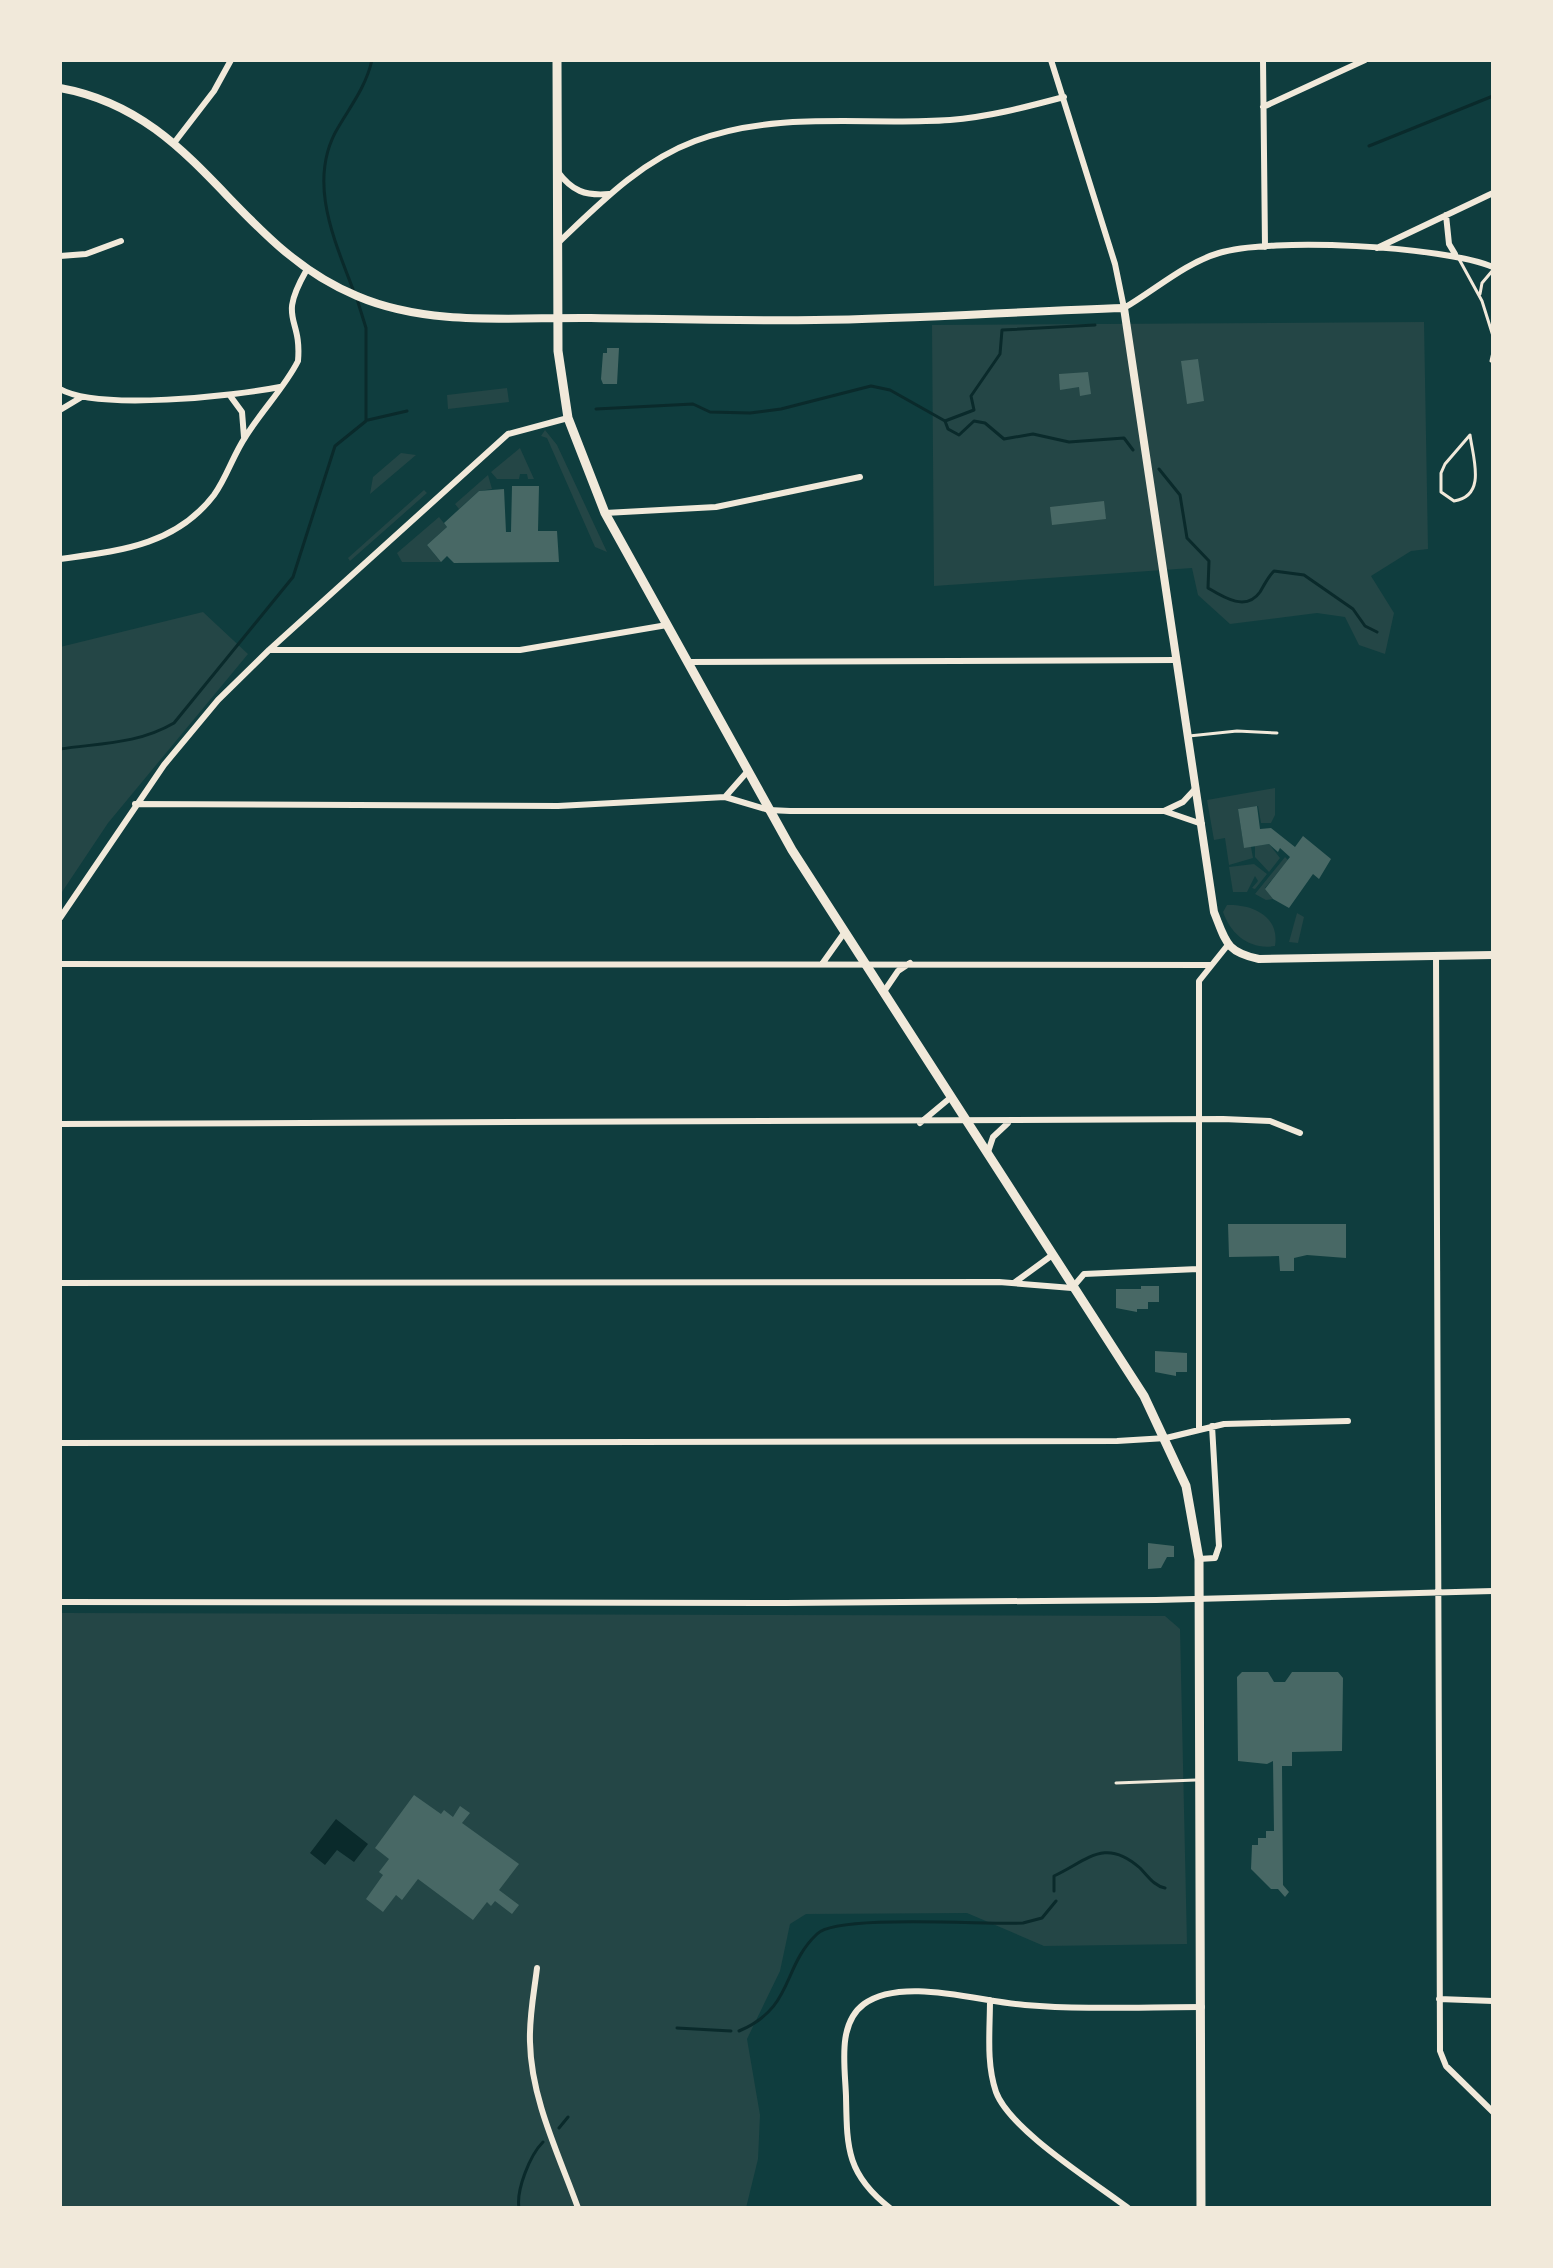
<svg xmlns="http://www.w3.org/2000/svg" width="1553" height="2268" font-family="'Alegreya Sans',sans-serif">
	<rect width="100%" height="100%" fill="#0f3d3e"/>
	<path fill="#244646" d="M1424,322L1428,549L1411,551L1371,576L1394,613L1385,654L1359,645L1345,617L1317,613L1230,624L1198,595L1192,568L934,586L932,325Z
		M507,388L509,402L448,409L447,395Z
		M545,430L557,445L607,552L595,547L547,438L541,436Z
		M520,448L534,479H528L527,474H520L519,479H497L491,472Z
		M401,453L416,455L370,494L373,477Z
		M488,475L492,489L479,491L459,509L455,504Z
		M424,490L427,493L350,561L348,558Z
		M439,517L447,527L427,545L441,562H402L397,553Z
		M203,612L248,654L108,823L60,895V647Z
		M1275,788V815L1271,823H1261L1258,806L1238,809L1244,847H1251L1253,858L1229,865L1225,838L1214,840L1207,800Z
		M1269,844L1280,858L1269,872L1255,857V846Z
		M1285,857L1288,860L1265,888L1273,899L1266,900L1255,894Z
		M1254,864L1267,874L1255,889L1252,888L1258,881L1255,876L1247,892H1233L1229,867Z
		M1227,905C1252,904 1280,916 1275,946C1250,950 1231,935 1223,912Z
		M1297,913L1304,917L1298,943L1289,942Z
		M60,1613L1165,1616L1180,1629L1187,1944L1044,1946L967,1913L806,1914L790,1924L780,1971L747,2039L760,2115L758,2159L746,2208H60Z"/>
	<path fill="#0a2a2b" d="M336,1819L368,1844L354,1862L337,1850L325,1865L310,1853Z"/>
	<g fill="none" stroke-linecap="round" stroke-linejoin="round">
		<path stroke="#0a2a2b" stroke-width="3" d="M1369,146L1493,96
			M354,292C334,239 306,179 339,126C352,104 366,86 372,60
			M596,409L693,404L710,412L750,413L781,409L871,386L890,390L945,421L974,410L971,396L1000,354L1002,330L1095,325
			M368,420L407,411
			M945,421L948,429L959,435L974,421L985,423L1004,439L1033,434L1069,442L1124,438L1133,450
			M1159,469L1180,495L1187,538L1209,561L1208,588C1223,597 1246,612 1260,592C1265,584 1267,578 1274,571L1304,575L1353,609L1365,626L1377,632
			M60,749C101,743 138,744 174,723L293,577L335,446L366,421V328L357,299
			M1054,1891V1876C1088,1860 1105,1837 1140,1868C1148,1876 1154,1886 1165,1888
			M677,2028L731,2031
			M739,2031C795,2007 781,1968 817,1934C837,1914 987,1925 1023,1923L1042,1918L1056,1901
			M559,2128L568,2117
			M519,2208C516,2190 530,2155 543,2142"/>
	</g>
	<path fill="#486865" d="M607,348H619L617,384H603L601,379L603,353H607Z
		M1198,359L1204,401L1187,404L1181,361Z
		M1088,372L1091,394L1080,396L1079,387L1060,390L1059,374Z
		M512,486H539L538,531H557L559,562L454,563L447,556L441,562L427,545L447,527L444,523L479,491L504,489L506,532H511Z
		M1104,501L1106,519L1052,525L1050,507Z
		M1257,806L1260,829L1271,828L1295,847L1303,836L1331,859L1319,879L1313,874L1289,908L1273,899L1265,889L1290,857L1280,848L1278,852L1269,844L1244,848L1238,809Z
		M1228,1224H1346V1258L1307,1255L1294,1258V1271H1280L1279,1256L1229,1257Z
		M1141,1286H1159V1302H1148V1309H1137V1312L1116,1308V1289H1141Z
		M1155,1351L1187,1353V1372H1176V1376L1155,1372Z
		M1148,1543L1174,1546V1557H1167L1161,1568L1148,1569Z
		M1242,1672H1268L1274,1682H1285L1292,1672H1338L1343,1678L1342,1751L1292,1752V1766H1282L1283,1885L1289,1892L1285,1897L1278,1889H1271L1251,1869L1252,1845H1258V1838H1266V1831H1274L1273,1761L1267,1764L1238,1761L1237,1677Z
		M414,1795L441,1814L444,1810L453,1817L460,1806L470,1813L462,1823L519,1864L499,1890L519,1905L512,1914L495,1901L491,1906L487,1902L473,1920L418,1879L402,1900L396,1895L383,1912L366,1899L383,1875L379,1872L389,1859L375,1848Z"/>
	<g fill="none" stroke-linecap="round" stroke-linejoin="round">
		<path stroke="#f1e9da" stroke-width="3" d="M1459,259L1482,301L1493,336
			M1480,294L1482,283L1493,270
			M1491,361L1493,352
			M1470,435C1473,458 1487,496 1454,501L1441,492V473L1445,464Z
			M1189,736L1237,731L1277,733
			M1116,1783L1196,1780"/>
		<path stroke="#f1e9da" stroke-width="6" d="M1051,60L1115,264L1124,308C1155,290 1185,263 1219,253C1270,237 1444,246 1493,267
			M1263,60L1265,247
			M1263,107L1365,60
			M174,143L214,91L231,60
			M558,172C572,191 585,196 609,194
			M1446,215L1449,244L1455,254
			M559,242C600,203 641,161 695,141C777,110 865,126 950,120C989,117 1026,107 1064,97
			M1377,248L1493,193
			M60,256L86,254L121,241
			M60,389C98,411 234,396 280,387
			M231,397L242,412L244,437
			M60,410L80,398
			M605,513L716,507L860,477
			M60,559C118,551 175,546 214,495C227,477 233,455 246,436C262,410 285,387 298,361C302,315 277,322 306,271
			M269,650H520L667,625
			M687,662L1177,660
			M725,797L769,810L790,811H1164L1202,824
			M135,804L558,806L725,797L747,772
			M1164,811L1183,802L1196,788
			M60,918L164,765L218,700L269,650L508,434L568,418
			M1436,955L1440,2051L1446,2066L1493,2112
			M60,964L1210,965
			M822,964L844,933
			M883,993L898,971L910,963
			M920,1123L950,1098
			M60,1124L1223,1119L1270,1121L1300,1133
			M988,1152L993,1137L1008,1123
			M60,1283L999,1282L1072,1288L1084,1274L1198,1269
			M1014,1283L1051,1256
			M1199,1430V981L1227,946
			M60,1443L1117,1441L1166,1438L1224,1424L1348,1421
			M1199,1559L1215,1558L1219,1546L1212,1426
			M60,1602L786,1603L1156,1600L1493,1591
			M537,1968C534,1993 529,2017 530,2042C531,2099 559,2155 578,2208
			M1439,1999L1493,2001
			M990,2000C990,2030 986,2063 996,2092C1010,2130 1094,2182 1128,2208
			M890,2208C846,2174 847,2147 846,2096C845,2066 837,2024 864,2004C902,1976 981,2002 1025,2005C1083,2010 1143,2007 1202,2007"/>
		<path stroke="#f1e9da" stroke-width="8" d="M60,88C199,113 233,245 357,296C429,327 514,317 591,318C665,319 740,321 815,320C918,319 1021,311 1124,308L1214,912C1226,942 1226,952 1259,959L1493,955"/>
		<path stroke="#f1e9da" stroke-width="9" d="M557,60L558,351L568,418L605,513L792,850L1144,1396L1186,1486L1199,1559L1201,2208"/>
	</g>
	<rect width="1553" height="2268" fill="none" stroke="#f1e9da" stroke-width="124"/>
</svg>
